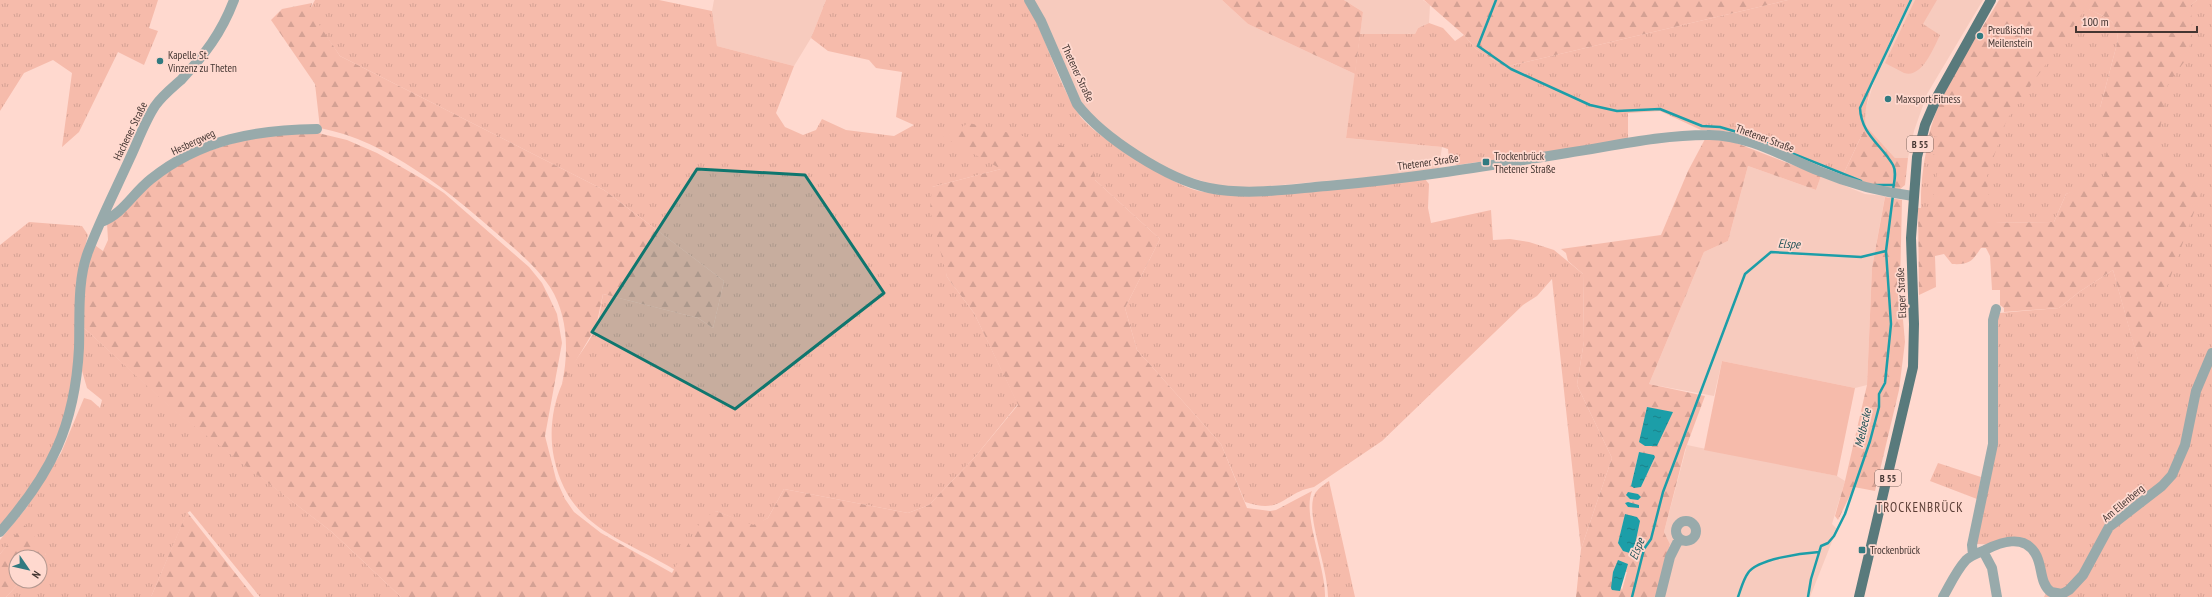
<svg xmlns="http://www.w3.org/2000/svg" width="2212" height="597" font-family="'PT Sans Narrow',sans-serif">
	<defs>
		<pattern id="grass-tufts" width="24" height="20" patternUnits="userSpaceOnUse"><rect width="24" height="20" fill="#f6bbab"/><path d="M3 7l-1-3M5 7V3M7 7l1-3M15 17l-1-3M17 17v-4M19 17l1-3" fill="none" stroke="#d4a194"/></pattern>
		<pattern id="forest-firs" width="22" height="20" patternUnits="userSpaceOnUse"><rect width="22" height="20" fill="#f6bbab"/><path d="M5 1l3.5 6h-7zM16 11l3.5 6h-7z" fill="#d4a194"/></pattern>
		<pattern id="water-ripples" width="26" height="14" patternUnits="userSpaceOnUse"><rect width="26" height="14" fill="#1c9ea8"/><path d="M2 4q2-2 4 0t4 0M15 11q2-2 4 0t4 0" fill="none" stroke="#1a8289"/></pattern>
	</defs>
	<rect width="100%" height="100%" fill="#ffd9cf"/>
	<path fill="#f7cbbe" d="M714,0H826L811,38L794,66L717,46L712,11Z
		M1033,0H1222L1248,24L1355,74L1346,138L1442,147L1439,168L1403,174L1259,187H1222L1167,170L1125,143L1092,116L1078,97Z
		M1344,0H1423L1430,5L1429,23L1418,28L1415,34H1360L1363,12Z
		M1910,0H1983L1927,94L1914,131L1908,158H1895L1866,126L1863,118L1875,78Z
		M1748,166L1816,190L1821,176L1865,194L1885,196L1872,268L1867,385L1855,388L1722,361L1714,396L1649,384L1704,252L1728,241Z
		M1687,445L1837,476L1845,481L1832,524L1837,529L1810,597H1656L1670,544L1664,532Z"/>
	<path fill="url(#grass-tufts)" d="M0,0H158L149,28L158,31L144,65L118,52L79,132L62,147L72,73L53,60L24,73L0,111Z
		M315,0H659L712,11L717,46L794,66L776,113L785,127L803,135L816,130L822,119L846,130L894,136L914,125L896,117L902,72L876,68L869,60L828,51L811,38L826,0H1025C1047,37 1056,81 1080,116C1094,136 1171,183 1195,190C1205,193 1216,193 1226,194L1425,179L1429,184L1428,208L1431,223L1491,210L1493,240L1510,239L1529,242L1554,250L1583,274L1584,341L1577,385L1612,458L1581,549L1552,279L1537,296L1523,305L1382,441L1314,487C1282,493 1283,515 1245,502L1221,444L1137,350L1125,308L1160,239L1095,180L1001,169L932,187L947,277L974,313L1018,404L975,457L929,505L908,513L784,489L768,518L753,526L716,511L684,553L675,570C621,537 569,528 554,458C549,434 552,407 562,384C570,364 588,347 596,327C600,317 601,304 603,294L698,318L713,328L724,281L604,190L340,56L309,11Z
		M1788,0H1910C1897,26 1859,100 1866,126L1843,175L1739,134L1726,131L1701,130L1660,111L1628,113V141L1457,165L1449,158L1448,149L1442,147L1346,138L1360,34H1415L1418,28L1429,23L1443,28L1455,41L1464,35L1476,49L1505,67Z
		M1915,0H1937L1923,24L1940,35C1934,47 1922,79 1904,73C1898,70 1891,66 1885,63Z
		M2004,0H2096L2089,9C2106,18 2117,19 2118,40L2100,108L2131,54L2197,0H2212V597H2044L2046,593L2033,546L1976,544L1986,493L1996,322L2000,313L2059,308L2079,292L2113,270L2139,363L2149,165L2066,194L2054,222L1994,223L1995,226L1921,217C1918,126 1953,71 2004,0Z
		M29,222L82,226L88,235L76,283L78,323L72,384L64,417L53,450L22,501L0,526V245Z
		M83,327L174,410L332,532L401,597H260L190,511L187,513L151,597H6L21,581H40V561L46,554L6,547L0,554V540L27,507L61,453L84,398L91,400L100,408L102,400L87,388L82,371Z
		M1938,463L1981,477L1977,499L1930,481Z
		M1329,481L1355,597H1328C1328,568 1308,522 1313,499C1315,490 1322,486 1329,481Z"/>
	<path fill="url(#forest-firs)" fill-rule="evenodd" d="M1222,0H1344L1363,12L1355,74L1248,24Z
		M1424,0H1788L1505,67L1476,49L1464,35Z
		M1999,0H2197L2191,5L2192,35L2187,58L2168,84L2156,152L2202,190L2139,364L2113,270L2079,292L2059,308L2004,312V308L2000,305V290H1992L1990,256L1986,248H1981C1972,261 1970,265 1952,264L1944,254L1935,256L1936,287L1919,295L1918,208H1932L1939,161L1933,160L1938,137L1929,135C1941,86 1974,43 1999,0ZM2086,8C2104,17 2117,18 2118,40L2100,108V145L2107,151L2104,162V176L2066,194L2054,222L1990,223L1987,176L2007,119Z
		M312,3L310,11L340,56L604,190L724,281L713,328L698,318L603,294L596,327L562,384C569,352 568,315 550,287C537,267 518,252 501,237C451,193 388,141 320,128L315,84L271,20L282,9Z
		M969,123L1092,153L1095,180L1160,239L1125,308L1137,350L1221,444L1247,508L1270,511L1276,510L1312,491C1302,515 1326,567 1325,597H401L332,532L173,410L83,327C84,300 82,268 96,246L103,251L108,240L107,223L142,191L186,158L269,132L318,133L347,140L377,153L424,180L444,193L529,267L542,283L550,299L557,314L562,343L545,436L556,479L565,499L574,512L601,533L672,573L702,519L716,511L753,525L768,518L784,489L908,513L929,505L975,457L1018,405L974,313L947,277L930,210L932,187L1001,169L943,137Z
		M1866,126L1895,158H1908L1905,185L1899,190L1880,187L1843,175Z
		M1705,139L1731,141L1821,176L1816,190L1748,166L1728,241L1704,252L1649,384L1705,396L1685,450L1664,532L1670,544L1656,597H1576L1581,549L1612,458L1577,385L1584,341L1583,274L1568,261L1566,253L1561,249L1661,235L1688,171ZM1639,452L1655,457L1641,487L1631,486ZM1625,515L1636,517L1618,543ZM1613,572H1627L1622,590Z
		M1885,197L1902,200L1900,286L1905,342L1899,390L1875,491L1854,487L1838,520L1835,516L1845,481L1867,385L1872,268Z
		M187,512L254,597H151Z
		M24,525L32,532L46,555L40,561V557H16V581H21L6,597H0V554Z"/>
	<path fill="#f6bbab" d="M1722,361L1855,388L1837,476L1704,450Z"/>
	<path fill="url(#water-ripples)" d="M1647,407L1673,412L1657,446H1645L1639,442Z
		M1639,452L1654,455L1655,457L1641,487L1634,488L1631,486Z
		M1628,492L1638,494L1641,497L1638,500L1630,499L1626,495Z
		M1628,502L1639,505V508L1628,507L1625,503Z
		M1625,514L1637,517L1640,521L1633,554L1623,551L1618,543Z
		M1618,560L1628,564L1620,591L1612,590L1611,588L1613,572Z"/>
	<g fill="none" stroke-linecap="round" stroke-linejoin="round">
		<path stroke="#1c9ea8" stroke-width="2.5" d="M1496,0L1478,46L1511,69L1590,105L1617,111L1660,109L1702,126L1720,127L1747,135L1861,181
			M1875,185H1894
			M1893,190C1894,182 1897,172 1893,165C1881,144 1861,134 1860,108L1911,0
			M1632,597L1644,549L1651,539L1663,492L1745,274L1771,252L1861,257L1886,251L1893,195
			M1738,597C1741,589 1743,580 1748,573C1757,559 1802,553 1819,552
			M1808,597L1811,579L1821,546L1828,543L1834,536L1845,514L1870,441L1879,407V394L1885,383L1891,324L1886,251"/>
		<path stroke="#98aaab" stroke-width="10" d="M1029,0L1041,21L1077,104C1103,138 1167,179 1209,188C1247,196 1289,189 1327,186C1408,179 1488,166 1567,153C1613,146 1661,135 1707,135C1746,134 1785,157 1819,171C1850,184 1880,192 1913,196
			M101,222C123,214 132,194 151,179C201,139 255,130 317,129
			M1676 531a10 10 0 1 1 20 0a10 10 0 1 1-20 0Z
			M0,532C51,474 75,426 79,348C80,316 77,281 88,252C100,220 116,189 130,158C138,141 145,121 155,106C162,96 172,88 181,80C205,54 221,34 234,0
			M1983,551L1992,568L1997,597
			M1973,555L1972,545L1993,444V320L1996,309
			M1660,597L1670,557L1679,539
			M1943,597C1950,585 1956,571 1966,560C1971,555 1978,553 1985,550C2001,542 2023,534 2035,553C2043,565 2039,583 2051,592L2062,594L2069,590L2083,575L2109,527L2162,486L2172,475L2185,445L2196,391L2212,353"/>
		<path stroke="#597a7c" stroke-width="10" d="M1859,597L1913,367L1914,324L1911,238L1917,157L1925,125L1938,95L1991,0"/>
	</g>
	<path fill="#0f766e" fill-opacity="0.2" stroke="#0f766e" stroke-width="3" stroke-linejoin="round" d="M697,169L805,175L884,293L735,409L592,332Z"/>
	<g fill="#317a80" stroke="#ffd9cf" stroke-width="1.5">
		<circle cx="1980" cy="36" r="4"/>
		<circle cx="160" cy="61" r="4"/>
		<circle cx="1888" cy="99" r="4"/>
		<rect x="1482" y="158" width="8" height="8" rx="2"/>
		<rect x="1858" y="546" width="8" height="8" rx="2"/>
	</g>
	<g text-anchor="middle" stroke-width="3.5" stroke-linejoin="round" paint-order="stroke">
		<g fill="#ffd9cf" stroke="#7c6761" stroke-width="1">
			<rect x="1907" y="136" width="26" height="16" rx="3"/>
			<rect x="1875" y="470" width="26" height="16" rx="3"/>
		</g>
		<g font-size="10" font-weight="bold" fill="#443632">
			<text x="1920" y="148">B 55</text>
			<text x="1888" y="482">B 55</text>
		</g>
		<g font-size="11" fill="#443632" stroke="#ffd9cf" text-anchor="start">
			<text x="1988" y="34">Preußischer<tspan x="1988" dy="13">Meilenstein</tspan></text>
			<text x="168" y="59">Kapelle St.<tspan x="168" dy="13">Vinzenz zu Theten</tspan></text>
			<text x="1896" y="103">Maxsport Fitness</text>
			<text x="1494" y="160">Trockenbrück<tspan x="1494" dy="13">Thetener Straße</tspan></text>
			<text x="1870" y="554">Trockenbrück</text>
		</g>
		<g font-size="11" fill="#443632" stroke="#ffd9cf">
			<text transform="translate(1078 73) rotate(65)" y="4">Thetener Straße</text>
			<text transform="translate(130 131) rotate(-64)" y="4">Hachener Straße</text>
			<text transform="translate(1765 138) rotate(20)" y="4">Thetener Straße</text>
			<text transform="translate(193 142) rotate(-25)" y="4">Hesbergweg</text>
			<text transform="translate(1428 162) rotate(-8)" y="4">Thetener Straße</text>
			<text transform="translate(1901 293) rotate(-93)" y="4">Elsper Straße</text>
			<text transform="translate(2123 503) rotate(-40)" y="4">Am Ellenberg</text>
		</g>
		<g font-size="12" font-style="italic" fill="#235459" stroke="#ffd9cf">
			<text transform="translate(1789 244) rotate(3)" y="4">Elspe</text>
			<text transform="translate(1863 428) rotate(-77)" y="4">Melbecke</text>
			<text transform="translate(1637 549) rotate(-69)" y="4">Elspe</text>
		</g>
		<g font-size="13" letter-spacing="1" fill="#5b3e36" stroke="#ffd9cf">
			<text x="1920" y="512">TROCKENBRÜCK</text>
		</g>
	</g>
	<g transform="translate(28 569) rotate(124)"><circle r="19" fill="#ffd9cf" stroke="#b49890"/>
	<path d="M0-3L7 15L0 10L-7 15Z" fill="#317a80"/>
	<text y="-6" font-size="11" font-weight="bold" text-anchor="middle" fill="#443632">N</text>
	</g>
	<path d="M2076 26v6h121v-6" fill="none" stroke="#443632" stroke-width="2"/>
	<text x="2082" y="26" font-size="12" fill="#443632" stroke="#ffd9cf" stroke-width="3" paint-order="stroke">100 m</text>
</svg>
